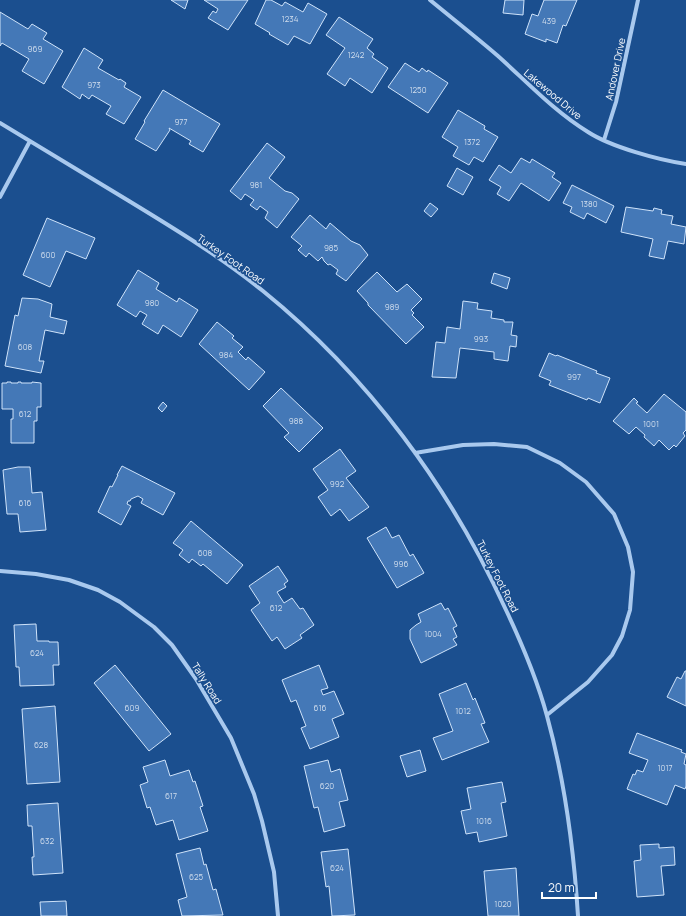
<svg xmlns="http://www.w3.org/2000/svg" width="686" height="916" font-family="Manrope,sans-serif">
	<rect width="100%" height="100%" fill="#1b4f8f"/>
	<path fill="#4478b7" stroke="#cfe3fa" d="M171,0H188L185,9Z
		M204,0H248L228,30L208,18L213,11L216,13L218,9Z
		M266,0H271L282,6L285,2L303,12L308,3L327,14L310,44L294,36L288,45L269,34L270,33L255,24Z
		M505,0H524L523,15L503,13Z
		M544,0H577L566,26L563,25L557,43L546,39V42L525,34L532,14L538,16Z
		M0,12L28,29L32,24L47,33L43,39L63,51L44,84L22,71L29,59L2,43L0,46Z
		M339,17L373,39L367,48L374,54L372,57L388,68L372,93L350,78L345,86L327,74L345,48L326,35Z
		M84,48L103,60L98,68L119,80L120,79L126,83L124,87L141,97L124,124L106,114L111,106L92,95L89,99L82,94L80,99L62,87Z
		M405,63L419,72L422,68L427,72L428,70L448,83L428,113L388,87Z
		M163,90L220,124L203,152L189,144L191,141L169,128L170,130L156,151L135,139L145,122L144,121Z
		M458,110L485,126L484,129L498,137L483,162L474,157L469,165L453,156L458,147L442,137Z
		M267,143L285,157L269,178L285,191L292,193L299,199L277,228L265,218L268,212L260,206L257,210L250,205L254,200L245,194L241,200L230,191Z
		M521,158L530,163L532,159L555,173L552,177L561,183L549,201L521,183L509,201L497,194L501,187L489,180L499,165L511,173Z
		M457,168L473,177L463,195L447,186Z
		M572,185L614,206L606,223L587,213L584,219L570,212L572,207L563,203Z
		M430,203L438,209L431,217L424,211Z
		M626,207L653,211L654,208L662,210L661,214L673,216L671,224L686,227L684,244L668,241L664,259L649,256L653,239L621,232Z
		M310,215L326,229L330,223L351,241L360,245L368,255L346,281L336,274L338,270L330,264L328,265L324,261L322,257L318,261L309,253L306,257L298,250L302,246L291,237Z
		M47,218L95,238L86,259L66,251L50,287L23,275Z
		M138,270L159,283L156,289L177,302L179,298L198,310L181,337L163,325L158,334L142,324L147,315L140,311L136,317L117,305Z
		M377,272L397,292L407,284L422,299L411,310L414,313L412,315L424,327L406,344L368,305V303L357,291Z
		M494,273L510,278L507,289L491,283Z
		M22,298L38,299L52,304L50,317L67,321L64,334L45,330L39,361H44L41,373L5,366L15,315L18,316Z
		M463,301L478,303L477,309L492,311L491,318L504,320V322H513L511,335L517,336L516,347L510,346L508,361L494,359V352L460,348L456,378L432,377L436,342L445,343L447,327L460,329Z
		M217,322L234,336L232,338L243,347L238,352L246,360L248,357L265,372L249,390L199,344Z
		M549,353L556,356L557,355L597,371L596,373L610,378L600,403L588,398L587,400L549,385L551,381L539,376Z
		M7,382H11V383H18V382H21V383H32V382L41,383V407H37V421H34V443H11V419H13V409H2V383H7Z
		M281,388L323,428L299,452L284,437L289,433L263,406Z
		M664,394L686,412V430L683,433L685,436L676,447L674,445L669,450L659,440L654,446L644,437L645,435L636,427L629,434L613,421L634,398L638,402L636,403L647,413Z
		M163,402L167,406L162,412L158,408Z
		M340,449L356,471L346,478L369,507L349,521L340,509L331,516L318,497L328,490L313,469Z
		M122,466L175,493L163,515L141,503L143,499L138,496L131,499L130,501H128L127,504L131,506L121,525L98,512L110,486L112,487L118,475H117Z
		M18,467H30L32,493L42,492L46,530L20,532L18,514H7L3,470Z
		M191,521L243,565L227,584L203,564L201,566L192,559L189,563L179,555L183,550L173,543Z
		M386,527L392,538L399,535L410,556L413,554L424,573L397,588L367,538Z
		M278,566L288,581L284,584L286,587L277,592L284,603L292,598L300,609L303,608L314,625L300,635L302,638L285,649L277,637L272,641L251,610L260,603L249,586Z
		M441,603L445,610L448,608L457,626L453,628L457,637L453,639L457,645L421,663L410,639V630L416,625L421,622L418,614Z
		M36,624L37,641H49V642H58L59,665H53L54,685L20,686L19,667H16L14,625Z
		M115,665L171,734L149,751L94,683Z
		M319,665L328,688L321,690L323,695L334,691L344,714L332,719L339,737L310,749L301,728L306,726L296,700L291,702L282,680Z
		M685,671H686V706L667,697L677,677L681,679Z
		M466,683L473,700L475,698L485,723L481,724L489,742L442,760L433,738L453,731L439,694Z
		M55,706L60,782L27,784L22,709Z
		M637,733L682,750L681,752L686,754L684,764L686,765V786L685,789L675,785L667,805L627,789L633,774L635,775L637,770L643,772L648,760L629,753Z
		M420,750L426,771L407,777L400,756Z
		M165,760L170,776L189,770L193,782L195,781L203,806L200,807L208,831L179,840L173,820L156,825L150,807L147,808L140,785L148,782L143,767Z
		M328,760L331,772L340,769L348,800L339,802L345,826L324,832L318,807L314,808L304,766Z
		M502,782L506,802L501,803L507,836L479,842L477,832L466,834L461,811L471,809L467,788Z
		M58,803L63,873L33,875L32,857H34L32,826H28L27,805Z
		M659,844V848L674,847L675,865L661,866L664,895L637,897L634,861L641,860L640,845Z
		M200,848L204,865L206,864L213,890L216,889L223,915L182,916L178,900L187,897L176,854Z
		M348,849L355,915L332,916L329,886L326,887L321,852Z
		M516,868L519,916H488L484,871Z
		M66,901L67,916H41L40,902Z"/>
	<g fill="none" stroke-linecap="round" stroke-linejoin="round">
		<path stroke="#a9c9ee" stroke-width="4" d="M430,0C453,19 476,37 498,56C527,82 555,112 588,132C611,147 659,160 686,164
			M0,123C43,149 86,175 129,201C175,229 221,257 263,291C368,376 450,487 506,610C522,644 537,679 547,716C564,778 574,852 578,916
			M604,140L616,102L638,0
			M0,197L30,141
			M415,453L463,445L494,444L527,447L560,463L586,482L614,514L628,547L633,572L630,610L622,636L612,655L588,682L547,715
			M0,571L36,574L69,580L98,590L120,602L154,627L172,645L196,679L231,738L254,794L262,821L274,872L278,916"/>
	</g>
	<g text-anchor="middle" stroke-width="3.5" stroke-linejoin="round" paint-order="stroke">
		<g font-size="8" fill="#d0dded">
			<text x="290" y="22">1234</text>
			<text x="549" y="24">439</text>
			<text x="35" y="52">969</text>
			<text x="356" y="58">1242</text>
			<text x="94" y="88">973</text>
			<text x="418" y="93">1250</text>
			<text x="181" y="125">977</text>
			<text x="472" y="145">1372</text>
			<text x="256" y="188">981</text>
			<text x="589" y="207">1380</text>
			<text x="331" y="251">985</text>
			<text x="48" y="258">600</text>
			<text x="152" y="306">980</text>
			<text x="392" y="310">989</text>
			<text x="481" y="342">993</text>
			<text x="25" y="350">608</text>
			<text x="226" y="358">984</text>
			<text x="574" y="380">997</text>
			<text x="25" y="417">612</text>
			<text x="296" y="424">988</text>
			<text x="651" y="427">1001</text>
			<text x="337" y="487">992</text>
			<text x="25" y="506">616</text>
			<text x="205" y="556">608</text>
			<text x="401" y="567">996</text>
			<text x="276" y="611">612</text>
			<text x="433" y="637">1004</text>
			<text x="37" y="656">624</text>
			<text x="132" y="711">609</text>
			<text x="320" y="711">616</text>
			<text x="463" y="714">1012</text>
			<text x="41" y="748">628</text>
			<text x="665" y="771">1017</text>
			<text x="327" y="789">620</text>
			<text x="171" y="799">617</text>
			<text x="484" y="824">1016</text>
			<text x="47" y="844">632</text>
			<text x="337" y="871">624</text>
			<text x="196" y="880">625</text>
			<text x="503" y="907">1020</text>
		</g>
		<g font-size="10" fill="#fff" stroke="#1b4f8f">
			<text transform="translate(615 69) rotate(-78)" y="4">Andover Drive</text>
			<text transform="translate(553 94) rotate(40)" y="4">Lakewood Drive</text>
			<text transform="translate(231 259) rotate(35)" y="4">Turkey Foot Road</text>
			<text transform="translate(498 576) rotate(63)" y="4">Turkey Foot Road</text>
			<text transform="translate(207 683) rotate(58)" y="4">Tally Road</text>
		</g>
	</g>
	<path d="M542 892v6h54v-6" fill="none" stroke="#ffffff" stroke-width="2"/>
	<text x="548" y="892" font-size="12" fill="#ffffff" stroke="#1b4f8f" stroke-width="3" paint-order="stroke">20 m</text>
</svg>
